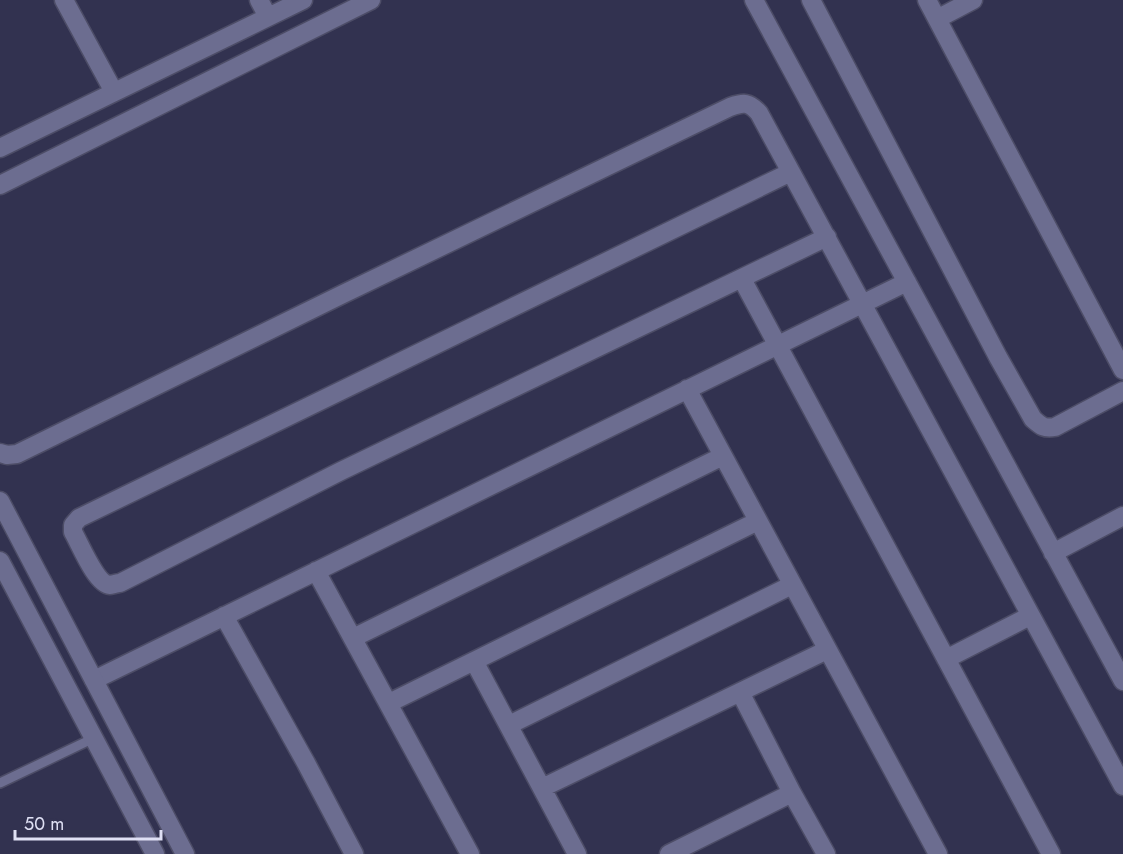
<svg xmlns="http://www.w3.org/2000/svg" width="1123" height="854" font-family="Jost,sans-serif">
	<rect width="100%" height="100%" fill="#323250"/>
	<g fill="none" stroke-linecap="round" stroke-linejoin="round">
		<defs>
			<path id="lane" d="M0,783L94,738"/>
			<path id="street" d="M64,0L114,92
				M259,0L268,17
				M754,0L1123,681
				M811,0L998,357L1033,419C1041,426 1044,429 1055,427L1123,391
				M927,0L1123,370
				M937,19L973,0
				M0,148L303,0
				M791,172L79,518L73,525V532C80,544 96,584 110,585C111,585 118,583 120,583L341,471L827,237
				M0,185L371,0
				M742,279L1051,854
				M687,389L938,854
				M0,453L7,455L17,454L343,294L730,107C744,102 749,102 759,113C882,337 1001,562 1123,786
				M1053,553L1123,516
				M316,571L470,854
				M224,616L306,763L354,854
				M353,638L723,456
				M946,659L1030,616
				M474,661L577,854
				M94,680L907,282
				M740,692L792,793L826,854
				M389,703L758,521
				M509,725L792,585
				M542,788L827,650
				M669,854L792,793"/>
			<path id="secondary" d="M0,501L185,854
				M0,561L155,854"/>
		</defs>
		<use href="#lane" stroke="#4d4d67" stroke-width="12"/>
		<use href="#street" stroke="#4d4d67" stroke-width="21"/>
		<use href="#secondary" stroke="#4d4d67" stroke-width="21"/>
		<use href="#lane" stroke="#6c6d90" stroke-width="9"/>
		<use href="#street" stroke="#6c6d90" stroke-width="18"/>
		<use href="#secondary" stroke="#6c6d90" stroke-width="18"/>
	</g>
	<path d="M15 830v9h146v-9" fill="none" stroke="#dfe0f4" stroke-width="3"/>
	<text x="24" y="830" font-size="18" fill="#dfe0f4" stroke="#323250" stroke-width="4.5" paint-order="stroke">50 m</text>
</svg>
